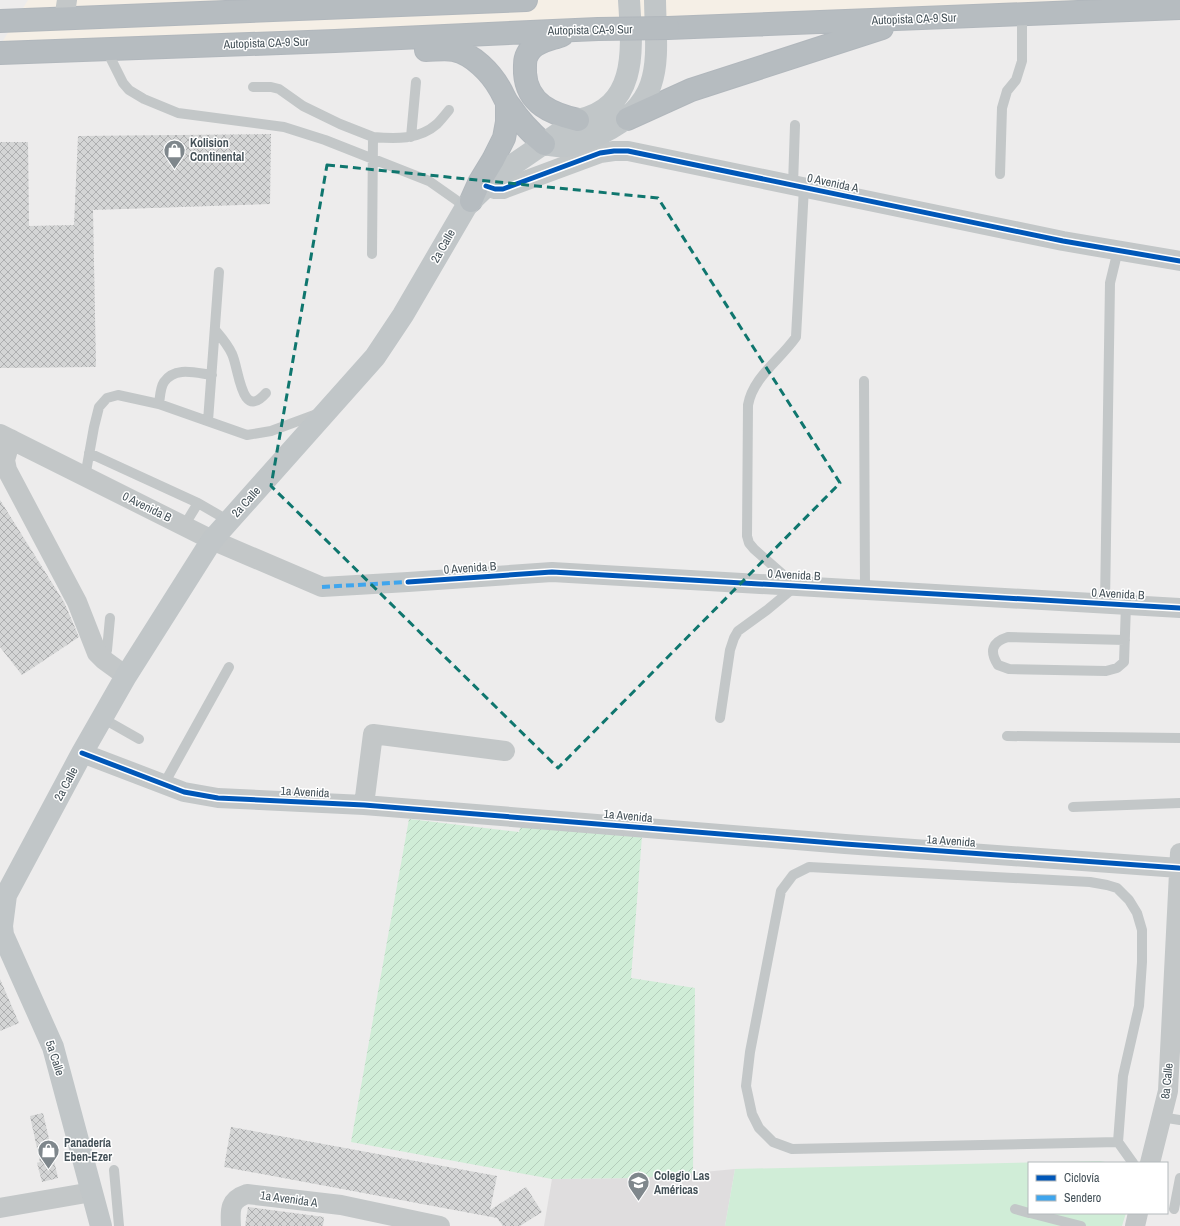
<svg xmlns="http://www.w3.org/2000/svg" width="1180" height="1226" font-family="'Archivo Narrow',sans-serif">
	<defs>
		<pattern id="garden-furrows" width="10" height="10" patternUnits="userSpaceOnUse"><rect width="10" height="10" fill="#d0edd7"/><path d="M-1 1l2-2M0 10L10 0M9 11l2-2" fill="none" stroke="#b4cdbb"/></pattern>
		<pattern id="building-cross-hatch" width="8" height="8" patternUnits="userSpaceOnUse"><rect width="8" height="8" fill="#d4d5d5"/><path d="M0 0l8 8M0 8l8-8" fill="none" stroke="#aeafb0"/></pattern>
	</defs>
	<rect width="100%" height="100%" fill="#edecec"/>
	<path fill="#f5efe6" d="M28,0H1145L890,14L598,19L1,44Z"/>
	<path fill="#dfddde" d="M735,1169L725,1226H544L552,1179L640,1178Z"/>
	<path fill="#d0edd7" d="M1100,1161L1110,1163H1029V1213H1126L1122,1226H725L735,1169Z"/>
	<path fill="url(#garden-furrows)" d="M409,819L519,832L521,825L642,836L631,978L695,988L693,1173L640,1178L552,1179L351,1142Z"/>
	<path fill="url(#building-cross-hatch)" d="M271,134L270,204L93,210L96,367L0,368V142H28L29,226L74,225L78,136Z
		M0,500L64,602L79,637L22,675L0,647Z
		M0,979L19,1023L0,1031Z
		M43,1113L58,1178L42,1182L37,1163L40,1162L30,1116Z
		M231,1127L497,1176L490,1210L526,1187L542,1212L520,1226H503L497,1218L224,1167Z
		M248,1207L324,1217L323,1226H245Z"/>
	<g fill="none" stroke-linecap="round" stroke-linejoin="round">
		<defs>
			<path id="highway" d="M0,21L526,0
				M668,28L1180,8
				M562,35C552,39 538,41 531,49C524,57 525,63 525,73C527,104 552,114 578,120
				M426,50C435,50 445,48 454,50C473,54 491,73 500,89C503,94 505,100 509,105C519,120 530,132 544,144
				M0,53L335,41L598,29
				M627,119L691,90L882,28
				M471,201L479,183L493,160L504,138L507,122V103"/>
		</defs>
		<use href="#highway" stroke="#b1b7bc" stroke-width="24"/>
		<path stroke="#c3c7c8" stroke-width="10" d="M106,49L123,83L129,90L144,99L178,113L284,127L325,140L429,181L466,207
			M253,87H271L279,89L303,106L340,124L373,137L372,254
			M373,137C395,139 419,140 437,124C441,120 445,115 449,110
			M411,137L416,82
			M1000,174L1002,108L1007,91L1016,80L1022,61V15
			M793,185L795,125
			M216,331C222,338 228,345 232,354C239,368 241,422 266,393
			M864,381L865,590
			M159,404C160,398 160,388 164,382C175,366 196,373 212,375
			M208,421L219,272
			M89,453L198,503
			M85,477L94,427L99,407L107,398L118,395L159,404L247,435L271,431L317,414
			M184,526L198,503L229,521
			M1105,603L1110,283L1118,250
			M1125,640L1008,637C992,642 989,651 998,665L1009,669L1106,671L1117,668L1124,662L1126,605
			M104,660L107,650L110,618
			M102,718L139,739
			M720,718L730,650L734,638L738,631L767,610L796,586L754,549L749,543L747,536L748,405C753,377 780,360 796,337L804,187
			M1007,736L1180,738
			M164,784L229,667
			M1073,807L1180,803
			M1161,1117L1180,1120
			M1118,1142L1123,1076L1139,1006L1142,962V930L1137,913L1129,900L1117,888L1107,885L1090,882L809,867L793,875L781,891L750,1052L746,1086L752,1114L759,1128L773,1142L792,1149L1118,1142L1133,1163
			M114,1170L119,1226
			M1015,1209L1029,1213
			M1174,1209L1180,1178
			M1030,1213L1081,1226"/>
		<path stroke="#c3c7c8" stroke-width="20" d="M64,19L67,0
			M486,186L495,189H503L600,153L614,151H628L1063,241L1180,261
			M0,434L212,540L322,587L408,582L552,572L1180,608
			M11,439L5,460L7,470L77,602L97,653L104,660L126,676
			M82,753L184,792L218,798L364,805L845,844L1179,868
			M364,805L373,734L505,751
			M1150,1163L1168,1091L1180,853
			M0,1208L92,1192
			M231,1226C230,1210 229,1200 247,1194L341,1205L440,1226
			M1135,1226L1138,1213"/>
		<path stroke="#c1c6c8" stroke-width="22" d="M544,144C550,145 558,147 565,146C578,145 590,138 602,133C666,102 656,60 655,0
			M6,895L2,926L3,935L53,1047L101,1226
			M0,901L6,895L82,753L126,676L212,540L375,357L403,315L466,207L471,201L498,175L578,120C639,107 632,48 629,0"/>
		<use href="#highway" stroke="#b6bcc0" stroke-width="22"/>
		<defs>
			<path id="highway-bridge" d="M598,29L668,28"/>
		</defs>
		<use href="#highway-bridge" stroke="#b1b7bc" stroke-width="24" stroke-linecap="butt"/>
		<use href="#highway-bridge" stroke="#b6bcc0" stroke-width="22"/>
		<path stroke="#3fa5ed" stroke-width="4" stroke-dasharray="8 4" stroke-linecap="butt" d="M322,587L408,582"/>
		<defs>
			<path id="cycleway" d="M486,186L495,189H503L600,153L614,151H628L1063,241L1180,261
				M408,582L552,572L1180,608
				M82,753L184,792L218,798L364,805L845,844L1179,868"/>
		</defs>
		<use href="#cycleway" stroke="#fff" stroke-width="8"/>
		<use href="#cycleway" stroke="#0057b8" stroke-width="5"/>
	</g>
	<path fill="none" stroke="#0f766e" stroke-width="3" stroke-dasharray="8 5" stroke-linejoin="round" d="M327,165L658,198L840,483L558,768L271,486Z"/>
	<defs>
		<symbol id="shop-pin" viewBox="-11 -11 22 30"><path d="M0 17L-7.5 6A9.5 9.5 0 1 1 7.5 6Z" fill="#7f878c" stroke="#fff"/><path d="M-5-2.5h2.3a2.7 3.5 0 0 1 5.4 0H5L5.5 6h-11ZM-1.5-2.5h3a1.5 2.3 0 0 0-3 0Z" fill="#fff"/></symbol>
		<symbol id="school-pin" viewBox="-11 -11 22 30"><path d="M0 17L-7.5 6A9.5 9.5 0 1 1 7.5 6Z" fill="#7f878c" stroke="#fff"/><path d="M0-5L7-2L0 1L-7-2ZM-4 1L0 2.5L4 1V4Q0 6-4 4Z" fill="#fff"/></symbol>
	</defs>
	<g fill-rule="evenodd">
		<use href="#shop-pin" x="162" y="138" width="25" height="34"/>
		<use href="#shop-pin" x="36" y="1138" width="25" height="34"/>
		<use href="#school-pin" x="626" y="1170" width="25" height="34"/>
	</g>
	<g text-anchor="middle" stroke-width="3" stroke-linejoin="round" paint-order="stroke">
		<g font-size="12" fill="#445158" stroke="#fff">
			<text transform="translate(914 19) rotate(-2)" y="4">Autopista CA-9 Sur</text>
			<text transform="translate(590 30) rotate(-1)" y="4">Autopista CA-9 Sur</text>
			<text transform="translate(266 43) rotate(-2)" y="4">Autopista CA-9 Sur</text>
			<text transform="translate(833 183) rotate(12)" y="4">0 Avenida A</text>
			<text transform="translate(443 246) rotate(-60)" y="4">2a Calle</text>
			<text transform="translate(246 502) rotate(-48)" y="4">2a Calle</text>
			<text transform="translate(147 507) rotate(26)" y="4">0 Avenida B</text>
			<text transform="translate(470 568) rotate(-4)" y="4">0 Avenida B</text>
			<text transform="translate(794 575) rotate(3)" y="4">0 Avenida B</text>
			<text transform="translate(1118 594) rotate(3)" y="4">0 Avenida B</text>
			<text transform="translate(66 784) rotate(-62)" y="4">2a Calle</text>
			<text transform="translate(305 792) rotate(3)" y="4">1a Avenida</text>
			<text transform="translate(628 816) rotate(5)" y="4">1a Avenida</text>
			<text transform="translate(951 841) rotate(4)" y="4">1a Avenida</text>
			<text transform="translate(55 1058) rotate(72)" y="4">5a Calle</text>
			<text transform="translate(1167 1081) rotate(-84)" y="4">8a Calle</text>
			<text transform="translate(289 1199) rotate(8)" y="4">1a Avenida A</text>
		</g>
		<g font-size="12" font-weight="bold" fill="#445158" stroke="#fff" text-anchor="start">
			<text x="190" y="147">Kolision<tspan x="190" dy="14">Continental</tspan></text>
			<text x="64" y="1147">Panadería<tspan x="64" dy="14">Eben-Ezer</tspan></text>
			<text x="654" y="1180">Colegio Las<tspan x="654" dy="14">Américas</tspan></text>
		</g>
	</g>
	<rect x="1028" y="1162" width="140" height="52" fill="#ffffff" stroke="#b4b9bc"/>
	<rect x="1036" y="1175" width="20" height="6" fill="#0057b8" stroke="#b4b9bc"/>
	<text x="1064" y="1182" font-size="12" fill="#445158">Ciclovía</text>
	<rect x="1036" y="1195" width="20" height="6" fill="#3fa5ed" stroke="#b4b9bc"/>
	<text x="1064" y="1202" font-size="12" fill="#445158">Sendero</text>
</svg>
